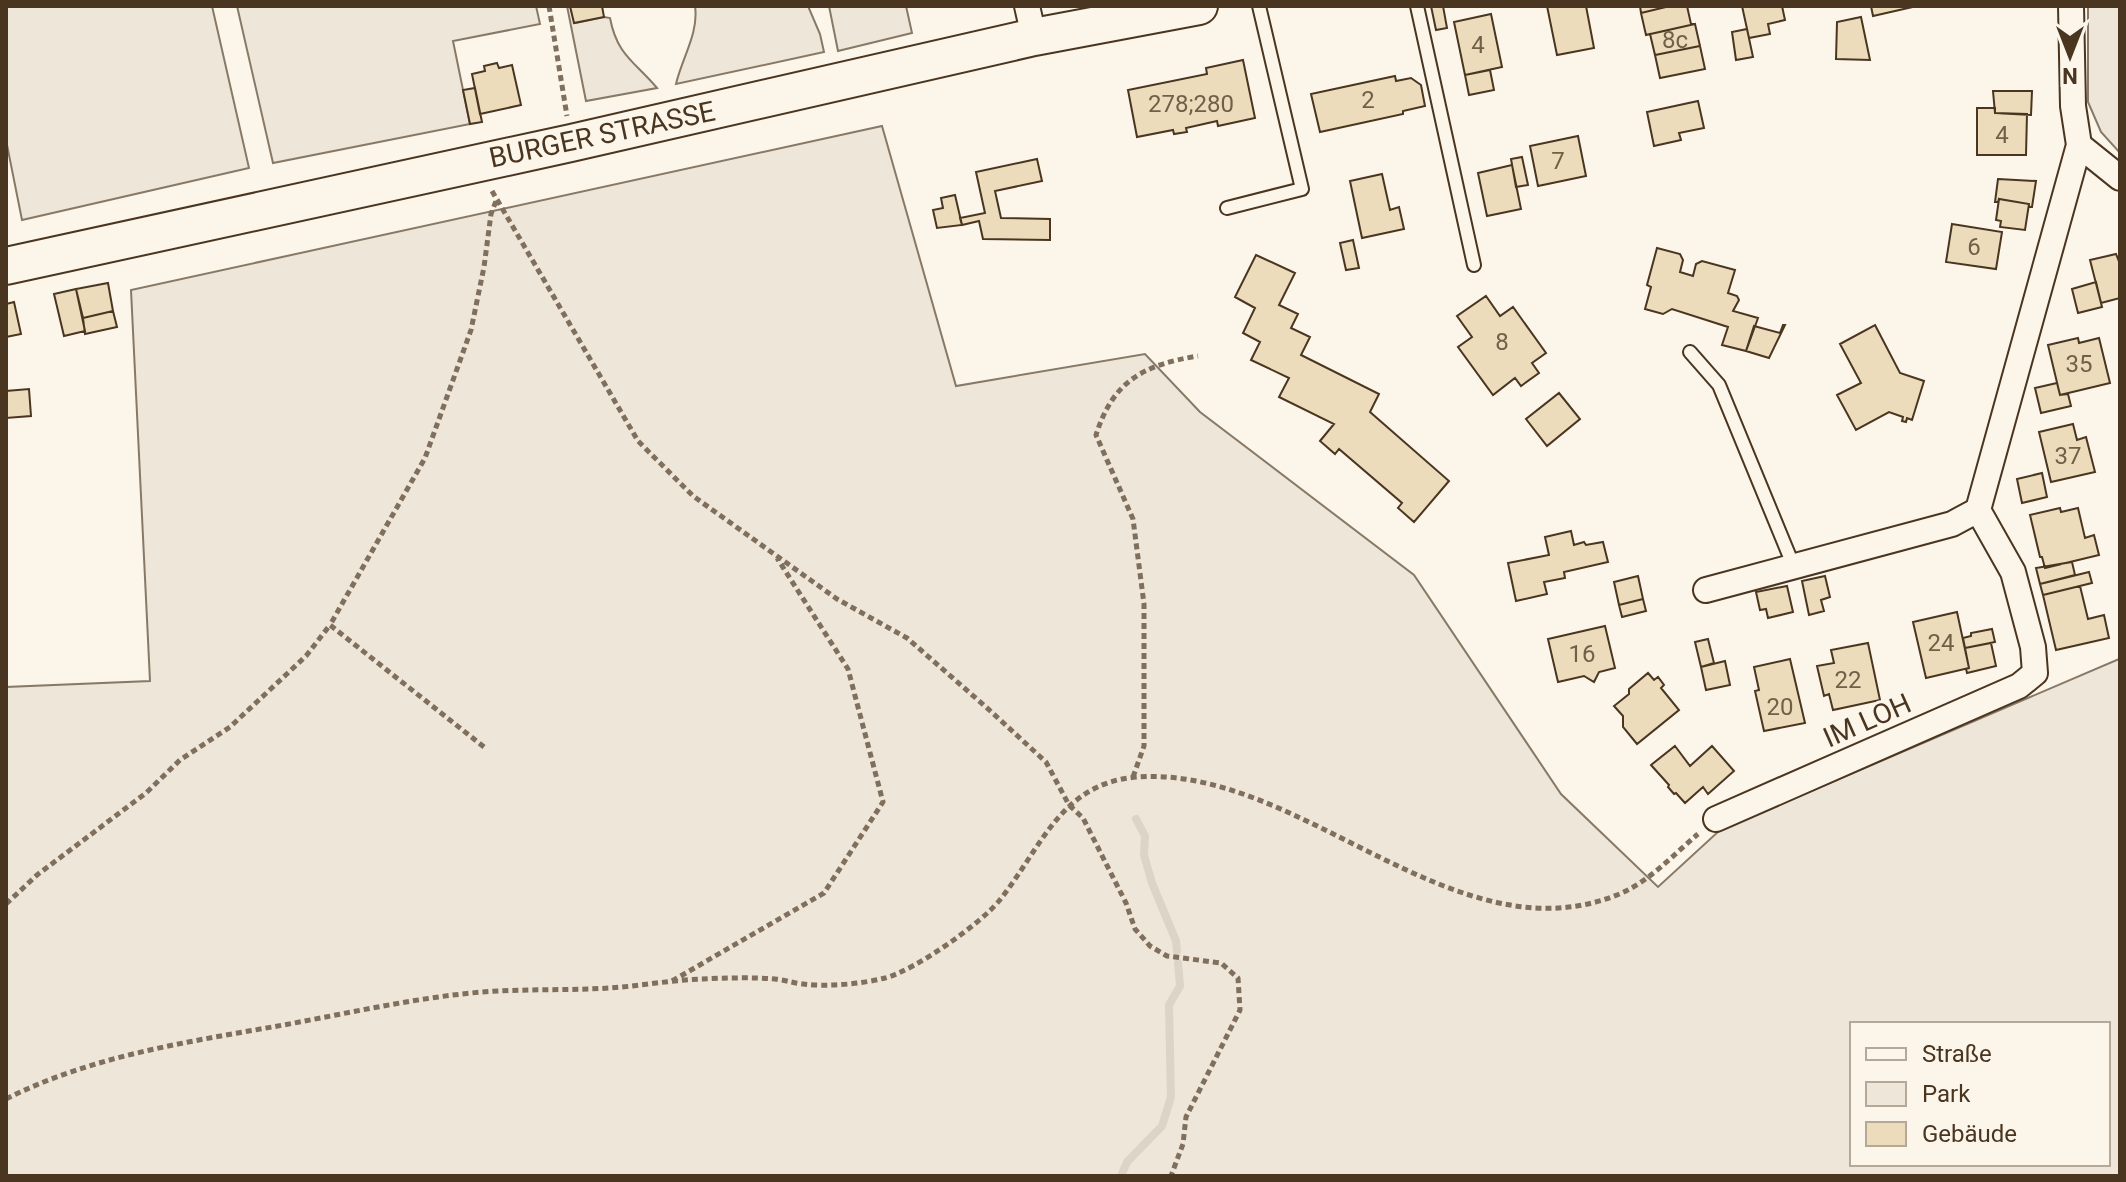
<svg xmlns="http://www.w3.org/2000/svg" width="2126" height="1182" font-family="Roboto,sans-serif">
	<rect width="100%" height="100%" fill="#fbf6e9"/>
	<path fill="#ede6d9" stroke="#887966" stroke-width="2" fill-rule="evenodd" d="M6,6H212L249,168L22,220L6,140Z
		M237,6H536L540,24L453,41L470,124L273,163Z
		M567,6H570L575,23L604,17L610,18C617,55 634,61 657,88L586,101Z
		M695,6H808L820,34L824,52L676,84C682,58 699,33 695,6Z
		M829,6H906L912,33L838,51Z
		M2088,6H2120V153L2101,132L2088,102Z
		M882,126L956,386L1145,354L1200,412L1414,575L1561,794L1658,887L1720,830L2119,659L2120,1176H6V687L150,681L131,290ZM1852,1024H2108V1164H1852Z"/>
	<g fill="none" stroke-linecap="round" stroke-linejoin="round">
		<path stroke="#dcd4c6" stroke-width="8" d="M1136,819L1145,836L1144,855L1152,883L1176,941L1177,951
			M1121,1176L1127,1162L1162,1126L1171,1097L1169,1005L1180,986L1178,963"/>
	</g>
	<path fill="#ecdcbc" stroke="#4a3520" stroke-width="2" d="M570,6H602L604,17L574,23Z
		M1431,6H1443L1447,28L1436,30Z
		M1547,6H1586L1594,48L1557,55Z
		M1640,6H1670L1641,13Z
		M1670,6H1687L1691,24H1695L1646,35L1641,13Z
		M1742,6H1782L1785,20L1768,24L1770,34L1749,38Z
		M1871,6H1917L1873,16Z
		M1491,14L1502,67L1465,75L1454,22Z
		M1861,17L1870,60L1836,59L1837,22Z
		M1695,24L1700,46L1655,55L1650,34L1646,35Z
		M1747,29L1753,57L1736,60L1732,32Z
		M1700,46L1705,69L1660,78L1655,55Z
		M1243,60L1255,118L1218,126L1217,121L1186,128L1187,132L1174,134L1173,130L1137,137L1128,90L1207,74L1206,68Z
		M497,63L499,68L512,65L521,105L480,114L472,74L485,71L484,66Z
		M1490,70L1494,90L1469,95L1465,75Z
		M1395,76L1396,81L1411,78L1421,85L1425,106L1403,111V114L1320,132L1311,94Z
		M475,88L482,122L470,124L463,90Z
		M1993,91H2032L2031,115L1995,113Z
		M1698,101L1704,128L1679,133L1681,140L1654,146L1647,112Z
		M1977,108H1995V113L2027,114L2026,155H1977Z
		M1578,136L1586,176L1538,186L1530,146Z
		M1522,157L1528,185L1516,187L1511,159Z
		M1037,159L1042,181L995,191L1001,218L1050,219V240L983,239L979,221L962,225L960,218L985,213L976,172Z
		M1512,165L1521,209L1487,216L1478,173Z
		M1382,174L1390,210L1399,207L1404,229L1362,238L1350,181Z
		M1998,179L2036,181L2032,207H2029V204L1999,199L1998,202H1995Z
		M955,195L962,225L937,228L933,210L943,208L941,198Z
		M1999,199L2029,204L2025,230L2000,227L2001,221L1996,220Z
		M1952,224L2002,232L1996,269L1946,262Z
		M1353,240L1359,268L1346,270L1340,243Z
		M1657,248L1680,254L1683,260L1680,272L1693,276L1696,264L1702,261L1735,270L1728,293L1737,296L1739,300L1733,311L1758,318L1746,351L1722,345L1728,327L1672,309L1663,314L1645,309L1651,287L1647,285Z
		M2116,254L2120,264V298L2101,303L2090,260Z
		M1256,255L1295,273L1279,305L1298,314L1291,328L1310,337L1301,355L1379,394L1370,412L1449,481L1414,522L1398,508L1402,503L1339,449L1335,454L1320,441L1334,424L1279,397L1289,378L1251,360L1260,342L1243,333L1255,308L1235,297Z
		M2096,282L2102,307L2078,313L2072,289Z
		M108,283L113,311L83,318L76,289Z
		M76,289L85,331L64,336L54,294Z
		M1486,296L1500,316L1513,307L1546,353L1532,363L1539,373L1521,386L1515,378L1493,395L1458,347L1472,337L1457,316Z
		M14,302L21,334L6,337V304Z
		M113,311L117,327L85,334L83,318Z
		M1783,325H1785L1769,358L1746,351L1754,326L1780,333Z
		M1875,325L1900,373L1924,381L1912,420L1907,418L1906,422L1902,421L1903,417L1889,412L1856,430L1837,395L1861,383L1840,344Z
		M2078,338L2079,343L2099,338L2110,383L2060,395L2048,345Z
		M2057,383L2060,395L2068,394L2071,406L2041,413L2035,388Z
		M29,389L31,416L6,418V391Z
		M1559,393L1580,419L1547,446L1526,419Z
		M2073,424L2077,440L2086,437L2095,472L2051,482L2039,432Z
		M2042,473L2047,497L2022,503L2017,479Z
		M2060,508L2061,512L2078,508L2085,538L2094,535L2099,555L2045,568L2042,557H2040L2030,515Z
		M1571,531L1574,545L1584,542L1586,545L1603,542L1608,562L1564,572L1565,578L1544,582L1547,594L1516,601L1508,563L1549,555L1545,537Z
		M2072,562L2075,575L2040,584L2036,568Z
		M2089,572L2092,583L2043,595L2040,584Z
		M1638,576L1643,599L1619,605L1614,582Z
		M1825,576L1830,597L1821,600L1824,611L1809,615L1802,581Z
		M1787,586L1793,612L1768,618L1766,609L1760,610L1756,592Z
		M2080,586L2088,619L2104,615L2109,638L2056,650L2043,595Z
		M1643,599L1646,611L1622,617L1619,605Z
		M1957,612L1969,668L1926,678L1913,622Z
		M1605,626L1615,668L1599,672L1594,682L1584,676L1558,682L1548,639Z
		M1992,629L1995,642L1965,648L1963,638L1971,636V633Z
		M1708,639L1714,663L1701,667L1695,642Z
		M1868,643L1880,700L1833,710L1829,694L1824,696L1817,666L1834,663L1831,650Z
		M1991,643L1996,666L1967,673L1966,669L1969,668L1965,648Z
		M1790,659L1805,723L1764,731L1755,691L1759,690L1754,667Z
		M1725,661L1730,685L1706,690L1701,667Z
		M1648,673L1654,680L1658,677L1664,685L1661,688L1679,710L1637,744L1623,727V716L1614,706L1629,694V689Z
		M1675,746L1690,766L1712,746L1734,771L1708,794L1703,787L1685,803L1676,793L1674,794L1668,787L1669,785L1651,765Z"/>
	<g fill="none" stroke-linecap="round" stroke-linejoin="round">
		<defs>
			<path id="lane" d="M1417,6L1474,265
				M1227,208L1302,189L1259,6
				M1690,352L1719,385L1794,567"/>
			<path id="street" d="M1027,6L1034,37
				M2071,6L2073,106L2079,145L2120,178
				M1706,590L1952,524L1978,510L2079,145
				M1716,819L2019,686L2035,673L2033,647L2013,572L1978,510"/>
			<path id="secondary" d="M6,266L571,143L1034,37L1199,6"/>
		</defs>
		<use href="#lane" stroke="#4a3520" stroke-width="16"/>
		<use href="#street" stroke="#4a3520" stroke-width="28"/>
		<use href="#secondary" stroke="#4a3520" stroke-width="40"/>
		<path stroke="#7f6f5c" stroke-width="5" stroke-dasharray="6 4" stroke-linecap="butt" d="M549,6L567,116
			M492,191L638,441L693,496L837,599L907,638L986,707L1046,762L1069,805L1083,818L1126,903L1135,929L1150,946L1167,956L1221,963L1238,978L1240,1010L1186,1117L1183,1144L1171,1176
			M484,747L330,625L425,458L471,330L484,267L491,214L496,201
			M1133,777L1144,746V604L1133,519L1096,435C1113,381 1143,365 1198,356
			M6,904L37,875L146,793L180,760L230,727L306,656L330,625
			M672,981L824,893L883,802L848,669L777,558
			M6,1099C89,1057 181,1043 272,1027C335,1016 399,1001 462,994C512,988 561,991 610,988C640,986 671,980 702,979C725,978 752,977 775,979C785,980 793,983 803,984C828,987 861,984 885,978C915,970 979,925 999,901C1041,849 1060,783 1137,777C1300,765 1454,960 1617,895C1648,883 1673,855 1698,834"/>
		<use href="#lane" stroke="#fbf6e9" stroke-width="12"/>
		<use href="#street" stroke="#fbf6e9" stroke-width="24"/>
		<use href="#secondary" stroke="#fbf6e9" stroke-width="36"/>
	</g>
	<g text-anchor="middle" stroke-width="6" stroke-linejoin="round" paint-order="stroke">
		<g font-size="24" fill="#725f47">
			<text x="1675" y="48">8c</text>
			<text x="1478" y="53">4</text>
			<text x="1368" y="108">2</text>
			<text x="1191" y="112">278;280</text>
			<text x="2002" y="143">4</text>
			<text x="1558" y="169">7</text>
			<text x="1974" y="255">6</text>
			<text x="1502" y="350">8</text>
			<text x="2079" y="372">35</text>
			<text x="2068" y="464">37</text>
			<text x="1941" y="651">24</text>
			<text x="1582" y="662">16</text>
			<text x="1848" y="688">22</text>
			<text x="1780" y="715">20</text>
		</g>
		<g font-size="28" fill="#4a3520" stroke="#fbf6e9">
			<text transform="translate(602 134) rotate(-12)" y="10">BURGER STRASSE</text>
			<text transform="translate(1867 720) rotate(-24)" y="10">IM LOH</text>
		</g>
	</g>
	<rect width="2126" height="1182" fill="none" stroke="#4a3520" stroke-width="16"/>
	<rect x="1850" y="1022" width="260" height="144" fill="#fbf6e9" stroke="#b4a999" stroke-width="2"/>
	<rect x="1866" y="1048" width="40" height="12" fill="#fbf6e9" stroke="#b4a999" stroke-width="2"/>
	<text x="1922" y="1062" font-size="24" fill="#4a3520">Straße</text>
	<rect x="1866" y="1082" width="40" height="24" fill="#ede6d9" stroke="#b4a999" stroke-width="2"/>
	<text x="1922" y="1102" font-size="24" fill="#4a3520">Park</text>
	<rect x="1866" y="1122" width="40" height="24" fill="#ecdcbc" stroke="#b4a999" stroke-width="2"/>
	<text x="1922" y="1142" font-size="24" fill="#4a3520">Gebäude</text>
	<g transform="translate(2070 56) rotate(180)" stroke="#fbf6e9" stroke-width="6" paint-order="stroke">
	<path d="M0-6L14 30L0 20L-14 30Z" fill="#4a3520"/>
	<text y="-12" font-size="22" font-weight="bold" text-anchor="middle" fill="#4a3520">N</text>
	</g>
</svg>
